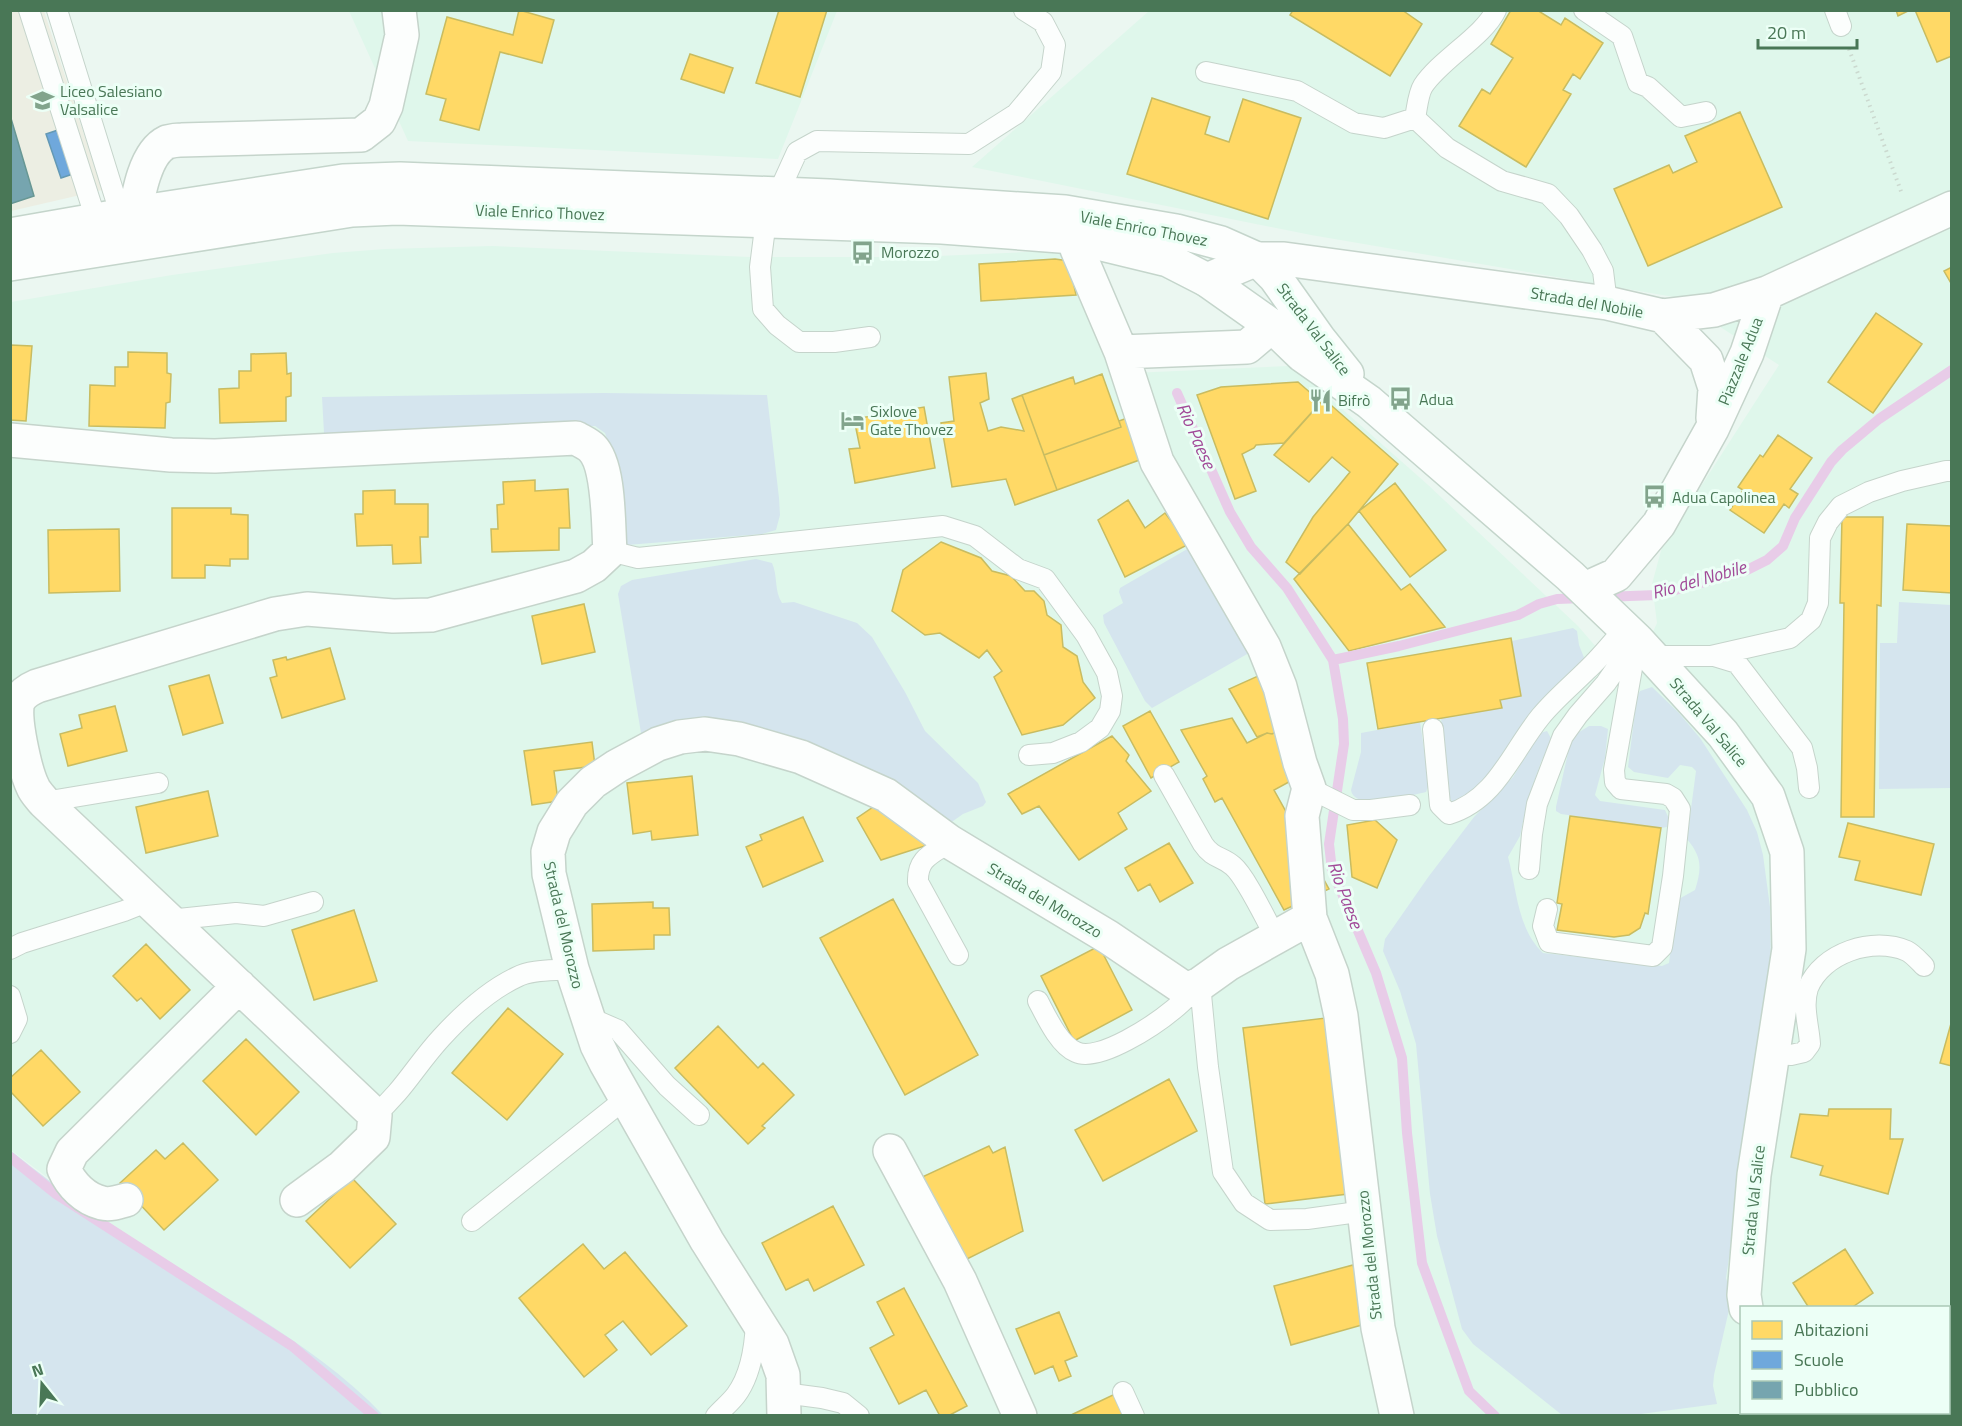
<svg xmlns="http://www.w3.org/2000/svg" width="1962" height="1426" font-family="'Titillium Web',sans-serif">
	<rect width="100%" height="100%" fill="#ebf7f1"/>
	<path fill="#dff7eb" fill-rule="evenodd" d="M349,11H837L778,159L408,141Z
		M1149,11H1951V1415H383L377,1409L175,1266L101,1218L11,1150V302L172,275L333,253L385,249L492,246L750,257H916L1049,251L1070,253L1132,373L1289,366L1298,370L1427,484L1578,626L1597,648L1651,636L1657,623L1652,584L1662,547L1779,365L1674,297L1311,235L972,167ZM1742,1308H1948V1412H1742Z"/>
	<path fill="#eceee3" d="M10,11H44L102,190L11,211Z"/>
	<path fill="#d5e5ee" d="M604,393L767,395L779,498L780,515L776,530L762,534L627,545L619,535L610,448L605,433L595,426L337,437L324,433L322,397Z
		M1189,548L1249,653L1152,708L1145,701L1104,623L1103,615L1123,603L1119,592L1120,588Z
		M756,559L772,563C778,576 774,591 782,603L794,602L857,623L872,637L905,692L925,731L978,783L986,802L983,806L963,814L946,826L861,772L642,739L618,594L621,586L632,580Z
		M1899,602L1951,605V788L1879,789L1880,643H1897Z
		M1573,628L1577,631L1579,645L1585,660L1484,784L1453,803L1450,798L1441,718L1502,707L1500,700L1521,696L1512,641Z
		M1652,687L1678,712L1700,738L1747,810L1757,832L1763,855L1770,907L1771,969L1726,1278L1732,1297L1714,1375L1713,1386L1717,1404L1633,1415H1562L1473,1344L1462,1329L1437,1236L1430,1194L1416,1044L1400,991L1383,951L1385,939L1429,876L1474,817L1513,777L1540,733L1547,731L1552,740L1541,762L1528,799L1520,836L1508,857C1517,890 1517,928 1543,953L1662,966L1669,963L1677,900L1695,890C1702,868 1702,857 1687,839L1696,771L1692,767L1680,765L1668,778L1634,772L1628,767L1637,697L1640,691Z
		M1420,722L1429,784L1426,792C1411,795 1354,812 1351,790L1361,752V733Z
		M1589,726H1601L1608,729L1605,758L1595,795L1600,801L1665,810L1669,819L1667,827L1661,828L1561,814L1556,811V807L1570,744L1576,734Z
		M10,1150C69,1198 131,1238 195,1278C259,1318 331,1360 383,1415H11Z"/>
	<path fill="#ffd966" stroke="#c8bc61" stroke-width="1.5" d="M519,10L554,20L542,63L500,52L479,130L440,120L446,99L426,94L447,17L513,35Z
		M779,10H827L800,97L756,83Z
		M1293,10H1402L1422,24L1390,76L1290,15Z
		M1511,10H1537L1561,25L1565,18L1603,43L1580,79L1573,74L1563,90L1571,94L1526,167L1459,126L1482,89L1490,94L1513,58L1491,44Z
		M1896,10H1910L1898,16Z
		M1915,10H1952V56L1937,62Z
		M690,54L733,68L724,93L681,79Z
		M1152,98L1210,117L1205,134L1229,142L1243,99L1301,118L1268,219L1127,174Z
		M1740,112L1782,207L1648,266L1614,189L1669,165L1673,173L1697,162L1685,136Z
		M1055,259L1069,261L1076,295L981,301L979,264Z
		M1952,267V285L1944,271Z
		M1876,313L1922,344L1873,413L1828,382Z
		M10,345L32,346L26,421L10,420Z
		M128,352L167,353V373L171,374L170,402L166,403L165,428L89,426L90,385L115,386V367H128Z
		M286,353L287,374L291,373V396L286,397V421L220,423L219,389L239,388V371H251V354Z
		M986,373L989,399L980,403L988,431L1001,427L1024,431L1012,399L1022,395L1057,490L1015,505L1006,479L952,487L941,423L954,421L949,377Z
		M1102,374L1121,427L1044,455L1022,395L1073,377L1075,384Z
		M1298,382L1321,402L1284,443L1256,445L1254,448L1242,454L1256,491L1235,499L1197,395L1221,387Z
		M1324,399L1398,464L1348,524L1300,574L1286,562L1313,517L1350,472L1332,457L1309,482L1274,455Z
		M924,407L935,468L855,483L849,449L860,448L854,419Z
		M1130,417L1145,458L1057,490L1044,455L1121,427L1119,421Z
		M1778,435L1812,458L1790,489L1798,494L1789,508L1784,504L1764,533L1730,510L1743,490L1738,487L1760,455L1763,457Z
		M535,480V491L568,489L570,528H559V550L492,552L491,529H498L497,505L504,504L503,482Z
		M1395,483L1446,550L1410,577L1359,511Z
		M395,490V504H428V537H420L421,563L393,564L392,545L357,546L355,514H363V491Z
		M1128,500L1145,528L1165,513L1189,544L1125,577L1098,520Z
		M172,508H231V514L248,515V559H230V566L205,565V578H172Z
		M1842,517H1883L1881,606L1877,605L1874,817H1841L1844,603H1840Z
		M1348,524L1401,590L1410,584L1445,627L1349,651L1294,579Z
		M1907,524L1952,526V593L1903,590Z
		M119,529L120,591L49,593L48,530Z
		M941,542L981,558L992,571L1011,576L1025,591H1034L1044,601L1047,615L1061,625L1063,647L1077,656L1083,682L1095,698L1063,725L1022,735L994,677L1002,671L987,650L979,658L940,633L925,635L892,611L903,570Z
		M584,604L595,652L542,664L532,616Z
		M1511,638L1521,696L1500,700L1502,708L1378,729L1367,663Z
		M330,648L345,699L282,718L270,678L277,676L273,660L286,657L287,660Z
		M1276,668L1294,723L1272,734L1267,733L1257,737L1229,689Z
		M209,675L223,723L183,735L169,686Z
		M115,706L127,751L68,766L60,734L82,728L79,715Z
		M1150,711L1179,762L1151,778L1123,726Z
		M1232,718L1247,743L1267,733L1272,734L1294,723L1298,777L1274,790L1329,889L1284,910L1222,798L1215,802L1203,779L1207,776L1181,730Z
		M1112,736L1129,755L1126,761L1151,791L1118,813L1127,829L1079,860L1039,806L1022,814L1008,794Z
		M592,742L595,766L554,771L558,801L532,805L524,751Z
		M692,776L698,835L652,840L651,831L633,834L627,783Z
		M208,791L218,836L146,853L136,807Z
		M888,797L931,844L881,860L857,818Z
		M1570,816L1661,828L1648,914L1645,913L1640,928L1629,935L1614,937L1557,930L1562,904L1557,903Z
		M803,817L823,861L763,887L746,847L762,840L760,835Z
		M1375,820L1397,840L1377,888L1352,877L1347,825Z
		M1848,823L1934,844L1921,895L1855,880L1860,861L1839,857Z
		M1169,843L1193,883L1160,902L1150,884L1138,891L1125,868Z
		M893,899L978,1055L905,1095L820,938Z
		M653,902V908H669L670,935H654V949L593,951L592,904Z
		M354,910L377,981L314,1000L292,930Z
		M146,944L190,990L160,1019L141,998L137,1001L113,976Z
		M1099,946L1132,1010L1074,1041L1041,976Z
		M508,1008L563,1054L507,1120L452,1073Z
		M1334,1017L1356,1193L1265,1204L1243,1028Z
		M1952,1020V1066L1940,1063Z
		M718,1026L758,1068L763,1063L794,1095L762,1126L765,1128L748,1144L675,1068Z
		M246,1039L299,1092L256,1135L203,1081Z
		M41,1050L80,1092L43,1126L10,1091V1078Z
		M1169,1079L1197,1131L1103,1181L1075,1130Z
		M1829,1109H1891L1890,1139H1903L1888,1194L1820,1175L1823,1166L1791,1157L1800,1114L1828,1116Z
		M183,1143L218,1180L164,1230L120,1183L156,1150L165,1159Z
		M989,1146L993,1153L1005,1147L1023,1231L965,1260L920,1178Z
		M352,1178L396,1224L350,1268L306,1221Z
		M833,1206L864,1265L814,1291L808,1279L786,1290L762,1243Z
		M583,1244L604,1269L625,1252L687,1326L651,1355L623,1321L605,1335L617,1350L584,1377L519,1298Z
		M1845,1249L1873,1293L1851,1308H1809L1793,1283Z
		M1353,1265L1369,1323L1291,1345L1274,1286Z
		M904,1288L967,1406L948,1416H940L926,1390L899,1404L870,1348L894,1335L877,1302Z
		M1059,1312L1077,1356L1065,1361L1071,1376L1059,1381L1053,1366L1035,1374L1016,1329Z
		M1952,1383V1416H1891L1897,1412H1948V1385Z
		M1115,1394L1125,1416H1069Z"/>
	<path fill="#6fa8dc" stroke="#6499b4" stroke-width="1.5" d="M58,130L73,174L61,178L46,134Z"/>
	<path fill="#76a5af" stroke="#689794" stroke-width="1.5" d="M10,115L34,196L10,204Z"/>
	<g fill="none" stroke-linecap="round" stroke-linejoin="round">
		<path stroke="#e8cce8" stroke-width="10" d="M1177,393L1230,512L1251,547L1287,588L1333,660L1343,719L1344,744L1329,844L1332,870L1376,973L1402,1058L1407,1133L1422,1263L1469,1391L1495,1416
			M1603,597L1657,595L1745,571L1767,560L1783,546L1795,518L1831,462L1842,450L1879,419L1952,370
			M1333,660L1399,646L1518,615L1539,604L1557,599L1584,598
			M10,1157L56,1194L292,1346L374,1416"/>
		<defs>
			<path id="lane" d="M29,10L99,229
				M57,10L124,226
				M1496,10C1484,36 1440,60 1423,86C1418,94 1417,109 1415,118L1447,148L1502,181L1548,194L1569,216L1592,250L1603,271L1607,303
				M1584,10L1622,36L1638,83L1648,87L1681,117L1706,112
				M1835,10L1841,26
				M1206,72L1297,91L1354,123L1384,128L1415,118
				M870,337L834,342H799L777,325L763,309L760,267L766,220L797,152L817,141L969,144L1016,114L1051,72L1055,45L1043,22L1024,10
				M610,551L638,558L943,526L975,536L1018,569L1045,579L1086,635L1107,673L1112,696L1110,711L1100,728L1081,742L1053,753L1029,755
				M1652,656H1711L1790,638L1811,620L1818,603L1820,538L1828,522L1841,506L1869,492L1902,481L1946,471H1952
				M1714,656L1737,663L1802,748L1807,768L1809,788
				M1433,729L1440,805L1449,814C1497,799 1512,751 1541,716C1555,699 1572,685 1587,670C1600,658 1612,643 1624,629
				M1164,775L1203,844C1213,859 1222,856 1233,866C1246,877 1266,920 1275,936
				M1309,788L1353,810H1371L1410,805
				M44,802L158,783
				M950,842C932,854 917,858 918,882L958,955
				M1529,869L1532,834L1537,804L1563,736L1578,715L1606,683L1633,644
				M1547,909L1543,926L1549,942L1653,956L1662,947L1673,876L1680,809L1673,798L1666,794L1621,789L1615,782L1614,770L1637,640
				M169,920L236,913L264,916L313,902
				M10,949L22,943L124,911L149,901
				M1200,984L1208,1067L1223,1172L1244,1203L1270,1220L1307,1219L1365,1211
				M10,996L17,1019L10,1033
				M1038,1001C1046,1016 1059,1045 1076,1052C1099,1063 1156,1024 1174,1009C1183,1002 1190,994 1198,986
				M588,1017L618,1030L667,1086L699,1115
				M1774,1054L1791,1055L1804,1052L1810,1044C1809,1026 1802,1006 1808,988C1822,953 1873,936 1907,951C1913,954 1919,961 1924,966
				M375,1115C403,1091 417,1064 441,1038C462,1015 489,990 517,977C532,969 555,971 572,969
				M472,1221L625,1099
				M1123,1392L1134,1416
				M784,1393L822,1398L843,1403L859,1416
				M716,1416C722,1409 730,1403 736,1395C751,1375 755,1346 756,1322"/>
			<path id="street" d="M130,240C136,214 140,155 167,142C171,141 177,140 181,140L361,135L379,121L386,106L402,35L399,10
				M1207,280L1257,259H1284L1607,303L1663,316L1714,310L1767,293L1952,208
				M1663,316L1706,360L1715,388L1713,418
				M1121,352L1247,347L1272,326
				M10,440L171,455L215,456L576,438C581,441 588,444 592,448C610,466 608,526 610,551L594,566L576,576L431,615L393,616L307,609L275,614L37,686C30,689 23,693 19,700C11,712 26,773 33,787C35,792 40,797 44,802L375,1115L373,1137L342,1167L297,1200
				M1585,589L1616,575L1659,524L1712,429L1747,353L1767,293
				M1310,918L1332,974L1341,1016L1378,1328L1397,1416
				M890,1151L960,1281L1020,1416
				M126,1200C119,1202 110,1205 102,1203C85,1199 71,1185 64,1169L72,1152L239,986
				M1948,1348L1952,1349
				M784,1416L783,1375L772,1344L707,1241L606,1063L597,1045L572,969L549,874L548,852L554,832L572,803L593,782L617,766L658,744L680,737L705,734L739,739L801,757L886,795L950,842L1108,937L1182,987L1188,989L1200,984L1228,964L1310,918L1302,816L1309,788L1300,763L1280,687L1264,647L1157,462L1121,352L1077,249L1066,215"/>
			<path id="secondary" d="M10,235L136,213L343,181L400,179L829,196L943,204L1065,212L1176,231L1221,243L1257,259L1275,277L1319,339L1347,374
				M10,264L352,210L397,208L942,227L1073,237L1168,260L1207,280L1272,326L1302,355L1369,402L1570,576L1637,640L1723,734L1768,796L1787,852L1789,949L1754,1175L1744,1295L1746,1308
				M1800,1412L1801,1416"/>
		</defs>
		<use href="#lane" stroke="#c5d4cb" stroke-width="22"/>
		<use href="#street" stroke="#c5d4cb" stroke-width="36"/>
		<use href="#secondary" stroke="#c4d5cb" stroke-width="36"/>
		<path stroke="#cbd9cf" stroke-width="4" stroke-dasharray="1.5 4.5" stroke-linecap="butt" d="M1849,49L1902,194"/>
		<use href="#lane" stroke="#fcfefd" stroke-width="20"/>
		<use href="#street" stroke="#fcfefd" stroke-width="33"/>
		<use href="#secondary" stroke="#fcfefd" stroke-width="33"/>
	</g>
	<defs>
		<symbol id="school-bare" viewBox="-9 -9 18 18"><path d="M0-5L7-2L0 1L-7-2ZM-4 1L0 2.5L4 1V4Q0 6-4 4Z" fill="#82a48c" stroke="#ecfff6" stroke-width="2.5" paint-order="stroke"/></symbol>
		<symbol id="bus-bare" viewBox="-9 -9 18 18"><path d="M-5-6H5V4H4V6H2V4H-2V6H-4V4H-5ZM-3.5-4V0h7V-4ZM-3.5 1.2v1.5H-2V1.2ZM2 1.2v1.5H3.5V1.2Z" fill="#82a48c" stroke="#ecfff6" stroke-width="2.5" paint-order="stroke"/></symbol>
		<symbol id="restaurant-bare" viewBox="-9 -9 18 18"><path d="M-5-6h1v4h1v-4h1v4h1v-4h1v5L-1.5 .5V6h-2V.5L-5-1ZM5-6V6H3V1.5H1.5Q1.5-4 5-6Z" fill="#82a48c" stroke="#ecfff6" stroke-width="2.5" paint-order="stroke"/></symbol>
		<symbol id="hotel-bare" viewBox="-9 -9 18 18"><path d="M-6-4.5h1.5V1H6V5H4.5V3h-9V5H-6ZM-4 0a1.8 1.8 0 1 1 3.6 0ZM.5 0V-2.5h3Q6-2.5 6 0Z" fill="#82a48c" stroke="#ecfff6" stroke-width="2.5" paint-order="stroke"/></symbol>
	</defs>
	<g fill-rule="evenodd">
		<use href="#school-bare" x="26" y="84" width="33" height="33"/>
		<use href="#bus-bare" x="846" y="236" width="33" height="33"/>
		<use href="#bus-bare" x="1384" y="382" width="33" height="33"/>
		<use href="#restaurant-bare" x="1304" y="384" width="33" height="33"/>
		<use href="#hotel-bare" x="836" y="404" width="33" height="33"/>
		<use href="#bus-bare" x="1638" y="480" width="33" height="33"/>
	</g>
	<g text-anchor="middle" stroke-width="6" stroke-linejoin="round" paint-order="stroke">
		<g font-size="16" fill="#497756" stroke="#ecfff6" text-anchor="start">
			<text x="60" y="97">Liceo Salesiano<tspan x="60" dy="18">Valsalice</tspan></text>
			<text x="881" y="258">Morozzo</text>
			<text x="1419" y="405">Adua</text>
			<text x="1338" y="406">Bifrò</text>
			<text x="870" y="417">Sixlove<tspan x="870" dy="18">Gate Thovez</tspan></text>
			<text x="1672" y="503">Adua Capolinea</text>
		</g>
		<g font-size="16" fill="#497756" stroke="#ecfff6">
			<text transform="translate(540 212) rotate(2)" y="6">Viale Enrico Thovez</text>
			<text transform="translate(1144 228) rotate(11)" y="6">Viale Enrico Thovez</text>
			<text transform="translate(1587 302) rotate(10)" y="6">Strada del Nobile</text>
			<text transform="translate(1314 329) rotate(53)" y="6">Strada Val Salice</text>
			<text transform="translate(1740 361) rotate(-68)" y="6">Piazzale Adua</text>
			<text transform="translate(1709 722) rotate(50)" y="6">Strada Val Salice</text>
			<text transform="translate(1045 900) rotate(31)" y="6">Strada del Morozzo</text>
			<text transform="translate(564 925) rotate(77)" y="6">Strada del Morozzo</text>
			<text transform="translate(1753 1200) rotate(-84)" y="6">Strada Val Salice</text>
			<text transform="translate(1369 1255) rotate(-96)" y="6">Strada del Morozzo</text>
		</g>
		<g font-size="18" font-style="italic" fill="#a14a98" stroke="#ecfff6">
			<text transform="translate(1196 436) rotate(66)" y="6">Rio Paese</text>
			<text transform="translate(1699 580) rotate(-16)" y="6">Rio del Nobile</text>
			<text transform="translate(1345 895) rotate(70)" y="6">Rio Paese</text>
		</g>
	</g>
	<rect width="1962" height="1426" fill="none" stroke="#497756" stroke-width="24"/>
	<rect x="1740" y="1306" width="210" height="108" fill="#ecfff6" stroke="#abc9b6" stroke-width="1.5"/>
	<rect x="1752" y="1321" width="30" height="18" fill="#ffd966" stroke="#abc9b6" stroke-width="1.5"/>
	<text x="1794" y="1336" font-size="18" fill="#497756">Abitazioni</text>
	<rect x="1752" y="1351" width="30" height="18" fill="#6fa8dc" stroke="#abc9b6" stroke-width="1.5"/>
	<text x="1794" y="1366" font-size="18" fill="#497756">Scuole</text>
	<rect x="1752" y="1381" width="30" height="18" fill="#76a5af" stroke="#abc9b6" stroke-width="1.5"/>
	<text x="1794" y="1396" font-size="18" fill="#497756">Pubblico</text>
	<g transform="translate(42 1384) rotate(342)" stroke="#ecfff6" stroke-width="4.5" paint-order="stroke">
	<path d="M0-4.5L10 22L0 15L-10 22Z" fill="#497756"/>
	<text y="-9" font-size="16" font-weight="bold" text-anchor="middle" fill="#497756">N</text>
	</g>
	<path d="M1758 39v9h99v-9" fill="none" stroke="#497756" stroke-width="3"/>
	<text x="1767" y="39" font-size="18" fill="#497756" stroke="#ecfff6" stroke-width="4.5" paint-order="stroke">20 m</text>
</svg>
